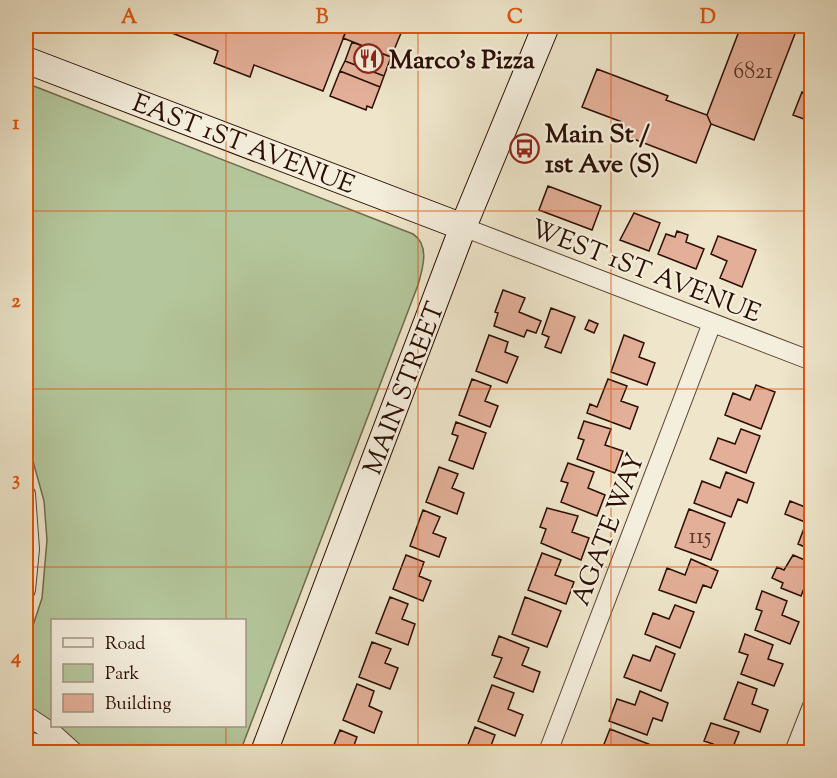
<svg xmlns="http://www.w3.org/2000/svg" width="837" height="778" font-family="'Sorts Mill Goudy',serif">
	<rect width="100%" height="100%" fill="#eee5ca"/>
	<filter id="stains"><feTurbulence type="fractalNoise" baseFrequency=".00333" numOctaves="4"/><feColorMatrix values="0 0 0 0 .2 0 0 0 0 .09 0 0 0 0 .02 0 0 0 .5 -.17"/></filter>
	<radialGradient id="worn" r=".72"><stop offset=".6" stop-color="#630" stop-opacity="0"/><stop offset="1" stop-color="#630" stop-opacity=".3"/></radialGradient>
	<path fill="#b4c69b" stroke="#706a4e" stroke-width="1.5" fill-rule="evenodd" d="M26,83L413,234C430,245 423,268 418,285L240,752H26V647L42,598L47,540L44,501L26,436ZM52,620H244V726H52Z"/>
	<path fill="#e3af98" stroke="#2b0d02" stroke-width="1.5" d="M154,26H348L323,91L254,65L250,77L214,63L218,51Z
		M348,26H404L391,57L343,38Z
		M741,26H798L754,140L711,124L707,115Z
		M352,42L391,57L384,76L345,61Z
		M345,61L384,76L380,87L340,71Z
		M597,69L668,96L666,100L707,115L711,124L696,163L618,133L622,122L582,107Z
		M340,71L380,87L372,108L367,106L366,110L330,96Z
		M802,92L812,96V122L793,115Z
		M548,186L601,206L592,230L539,210Z
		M634,213L660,223L649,251L620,240Z
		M677,231L688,235L686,242L704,249L696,269L658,254L666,234L675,237Z
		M718,236L756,250L742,287L720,278L727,261L711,254Z
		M503,290L525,298L519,312L541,321L536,333L527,330L524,337L494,326L498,313L495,312Z
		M551,308L575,317L561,353L545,347L549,337L542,334Z
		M589,320L598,324L594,333L585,329Z
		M489,335L508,342L505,352L518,357L507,383L476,371Z
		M624,335L644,343L639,357L655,363L647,385L611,372Z
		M472,379L491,386L485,401L498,406L490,427L459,415Z
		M608,379L627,386L621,401L638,407L630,429L587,413L590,404L597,407Z
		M756,385L775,392L761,429L725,415L733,393L750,400Z
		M584,421L611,429L605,445L623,451L615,473L577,459L584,440L578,438Z
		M456,422L486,433L473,469L449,460L458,436L452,434Z
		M741,429L760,436L746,473L710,459L718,438L735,444Z
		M568,463L594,472L588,488L605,495L597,516L561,502L568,483L561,481Z
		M439,467L458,474L452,488L464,493L457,514L426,502Z
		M726,472L754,483L747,503L738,499L731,517L694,503L702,481L720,488Z
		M790,501L810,509L805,522L785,514Z
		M547,508L578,516L572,532L589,538L581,560L541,543L546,529L540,527Z
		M689,509L725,523L711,560L675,547Z
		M423,510L440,517L433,533L446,538L439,557L410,546Z
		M808,518L812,519V550L798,544Z
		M542,553L561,560L555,575L574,582L566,604L528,590Z
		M406,555L424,562L419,576L431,581L423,601L393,589Z
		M793,555L812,563V583L807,581L801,596L781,588L783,583L772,578L777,567L784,570Z
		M691,559L718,571L711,588L703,585L696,603L659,590L667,568L685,575Z
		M762,591L787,601L782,615L799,622L790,644L755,630L762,611L756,609Z
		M390,597L408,604L402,619L415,624L408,645L376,633Z
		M525,597L561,611L547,647L512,634Z
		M675,605L694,612L680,648L645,634L653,613L669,619Z
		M745,634L773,645L768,659L783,664L774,686L741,674L748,655L739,652Z
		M499,636L529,648L522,665L540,672L533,692L494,677L502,658L492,655Z
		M372,642L391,649L385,663L398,668L390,689L359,677Z
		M656,646L675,654L661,691L624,677L633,655L650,661Z
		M738,682L757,689L752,704L768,710L760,732L724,719Z
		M357,684L374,691L369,706L382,712L374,733L343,720Z
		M492,685L514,693L508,709L523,715L515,736L478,721Z
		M640,691L668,703L662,721L653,718L647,735L609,721L617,699L635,705Z
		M711,723L739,732L733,747L747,752H710L713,744L704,741Z
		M475,727L495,735L489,751L494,752H465Z
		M610,729L656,747L654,752H601Z
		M340,730L357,737L352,751L357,752H331Z"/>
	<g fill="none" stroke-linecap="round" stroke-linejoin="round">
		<defs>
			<path id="street" d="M463,227L812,361
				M26,494L30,549L26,590
				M26,715L53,733L74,752
				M26,741L69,749
				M548,752L712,323
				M794,752L812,706"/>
			<path id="secondary" d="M26,60L463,227
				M264,752L463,227L546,26"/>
		</defs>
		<use href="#street" stroke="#5c4334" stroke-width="20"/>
		<use href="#secondary" stroke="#2b0d02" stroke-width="28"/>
		<use href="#street" stroke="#f4eedd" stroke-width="18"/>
		<use href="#secondary" stroke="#f4eedd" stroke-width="26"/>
	</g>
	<path fill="none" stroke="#df550c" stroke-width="1.5" stroke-opacity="0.55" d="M226,26V620M418,26V752M611,26V752M26,211H812M26,389H812M26,567H812M226,726V752"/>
	<defs>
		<symbol id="restaurant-ring" viewBox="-11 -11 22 22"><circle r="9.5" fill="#f4eedd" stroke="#8f2418" stroke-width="1.5"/><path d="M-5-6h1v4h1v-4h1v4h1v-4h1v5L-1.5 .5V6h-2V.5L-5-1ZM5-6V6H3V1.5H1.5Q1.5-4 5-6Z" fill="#8f2418"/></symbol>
		<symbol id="bus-ring" viewBox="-11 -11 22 22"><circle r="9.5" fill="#f4eedd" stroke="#8f2418" stroke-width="1.5"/><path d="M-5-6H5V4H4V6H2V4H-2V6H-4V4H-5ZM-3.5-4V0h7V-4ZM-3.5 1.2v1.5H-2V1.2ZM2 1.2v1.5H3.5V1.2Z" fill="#8f2418"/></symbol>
	</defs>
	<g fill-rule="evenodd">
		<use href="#restaurant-ring" x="352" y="42" width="33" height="33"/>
		<use href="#bus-ring" x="508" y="132" width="33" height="33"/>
	</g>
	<g text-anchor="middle" stroke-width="4.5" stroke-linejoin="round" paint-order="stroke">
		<g font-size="22" fill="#593628">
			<text x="753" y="78">6821</text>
			<text x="700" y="543">115</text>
		</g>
		<g font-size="26" font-weight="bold" fill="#2b0d02" stroke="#f4eedd" text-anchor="start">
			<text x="389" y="68">Marco's Pizza</text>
			<text x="545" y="142">Main St /<tspan x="545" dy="30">1st Ave (S)</tspan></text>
		</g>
		<g font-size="26" fill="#2b0d02" stroke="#f4eedd">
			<text transform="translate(244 143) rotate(21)" y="9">EAST 1ST AVENUE</text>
			<text transform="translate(646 270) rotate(21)" y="9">WEST 1ST AVENUE</text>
			<text transform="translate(403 388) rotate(-69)" y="9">MAIN STREET</text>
			<text transform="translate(607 529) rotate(-69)" y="9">AGATE WAY</text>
		</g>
	</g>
	<rect width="837" height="778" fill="none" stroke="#eee5ca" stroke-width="66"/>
	<rect x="51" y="619" width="195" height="108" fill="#f4eedd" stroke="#a49485" stroke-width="1.5"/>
	<rect x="63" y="638" width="30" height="9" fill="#f4eedd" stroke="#a49485" stroke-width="1.5"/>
	<text x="105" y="649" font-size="18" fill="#2b0d02">Road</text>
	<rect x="63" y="664" width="30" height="18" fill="#b4c69b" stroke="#a49485" stroke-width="1.5"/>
	<text x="105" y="679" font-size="18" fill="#2b0d02">Park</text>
	<rect x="63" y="694" width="30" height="18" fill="#e3af98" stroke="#a49485" stroke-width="1.5"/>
	<text x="105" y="709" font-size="18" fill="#2b0d02">Building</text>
	<rect x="33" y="33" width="771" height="712" fill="none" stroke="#df550c" stroke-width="2"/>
	<g font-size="20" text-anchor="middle" font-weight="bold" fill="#df550c">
		<text x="129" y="23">A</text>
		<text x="322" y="23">B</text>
		<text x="515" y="23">C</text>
		<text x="708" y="23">D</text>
		<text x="16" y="129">1</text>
		<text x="16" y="307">2</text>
		<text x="16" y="485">3</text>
		<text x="16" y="663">4</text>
	</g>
	<rect width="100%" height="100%" filter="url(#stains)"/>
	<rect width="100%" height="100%" fill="url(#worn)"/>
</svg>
